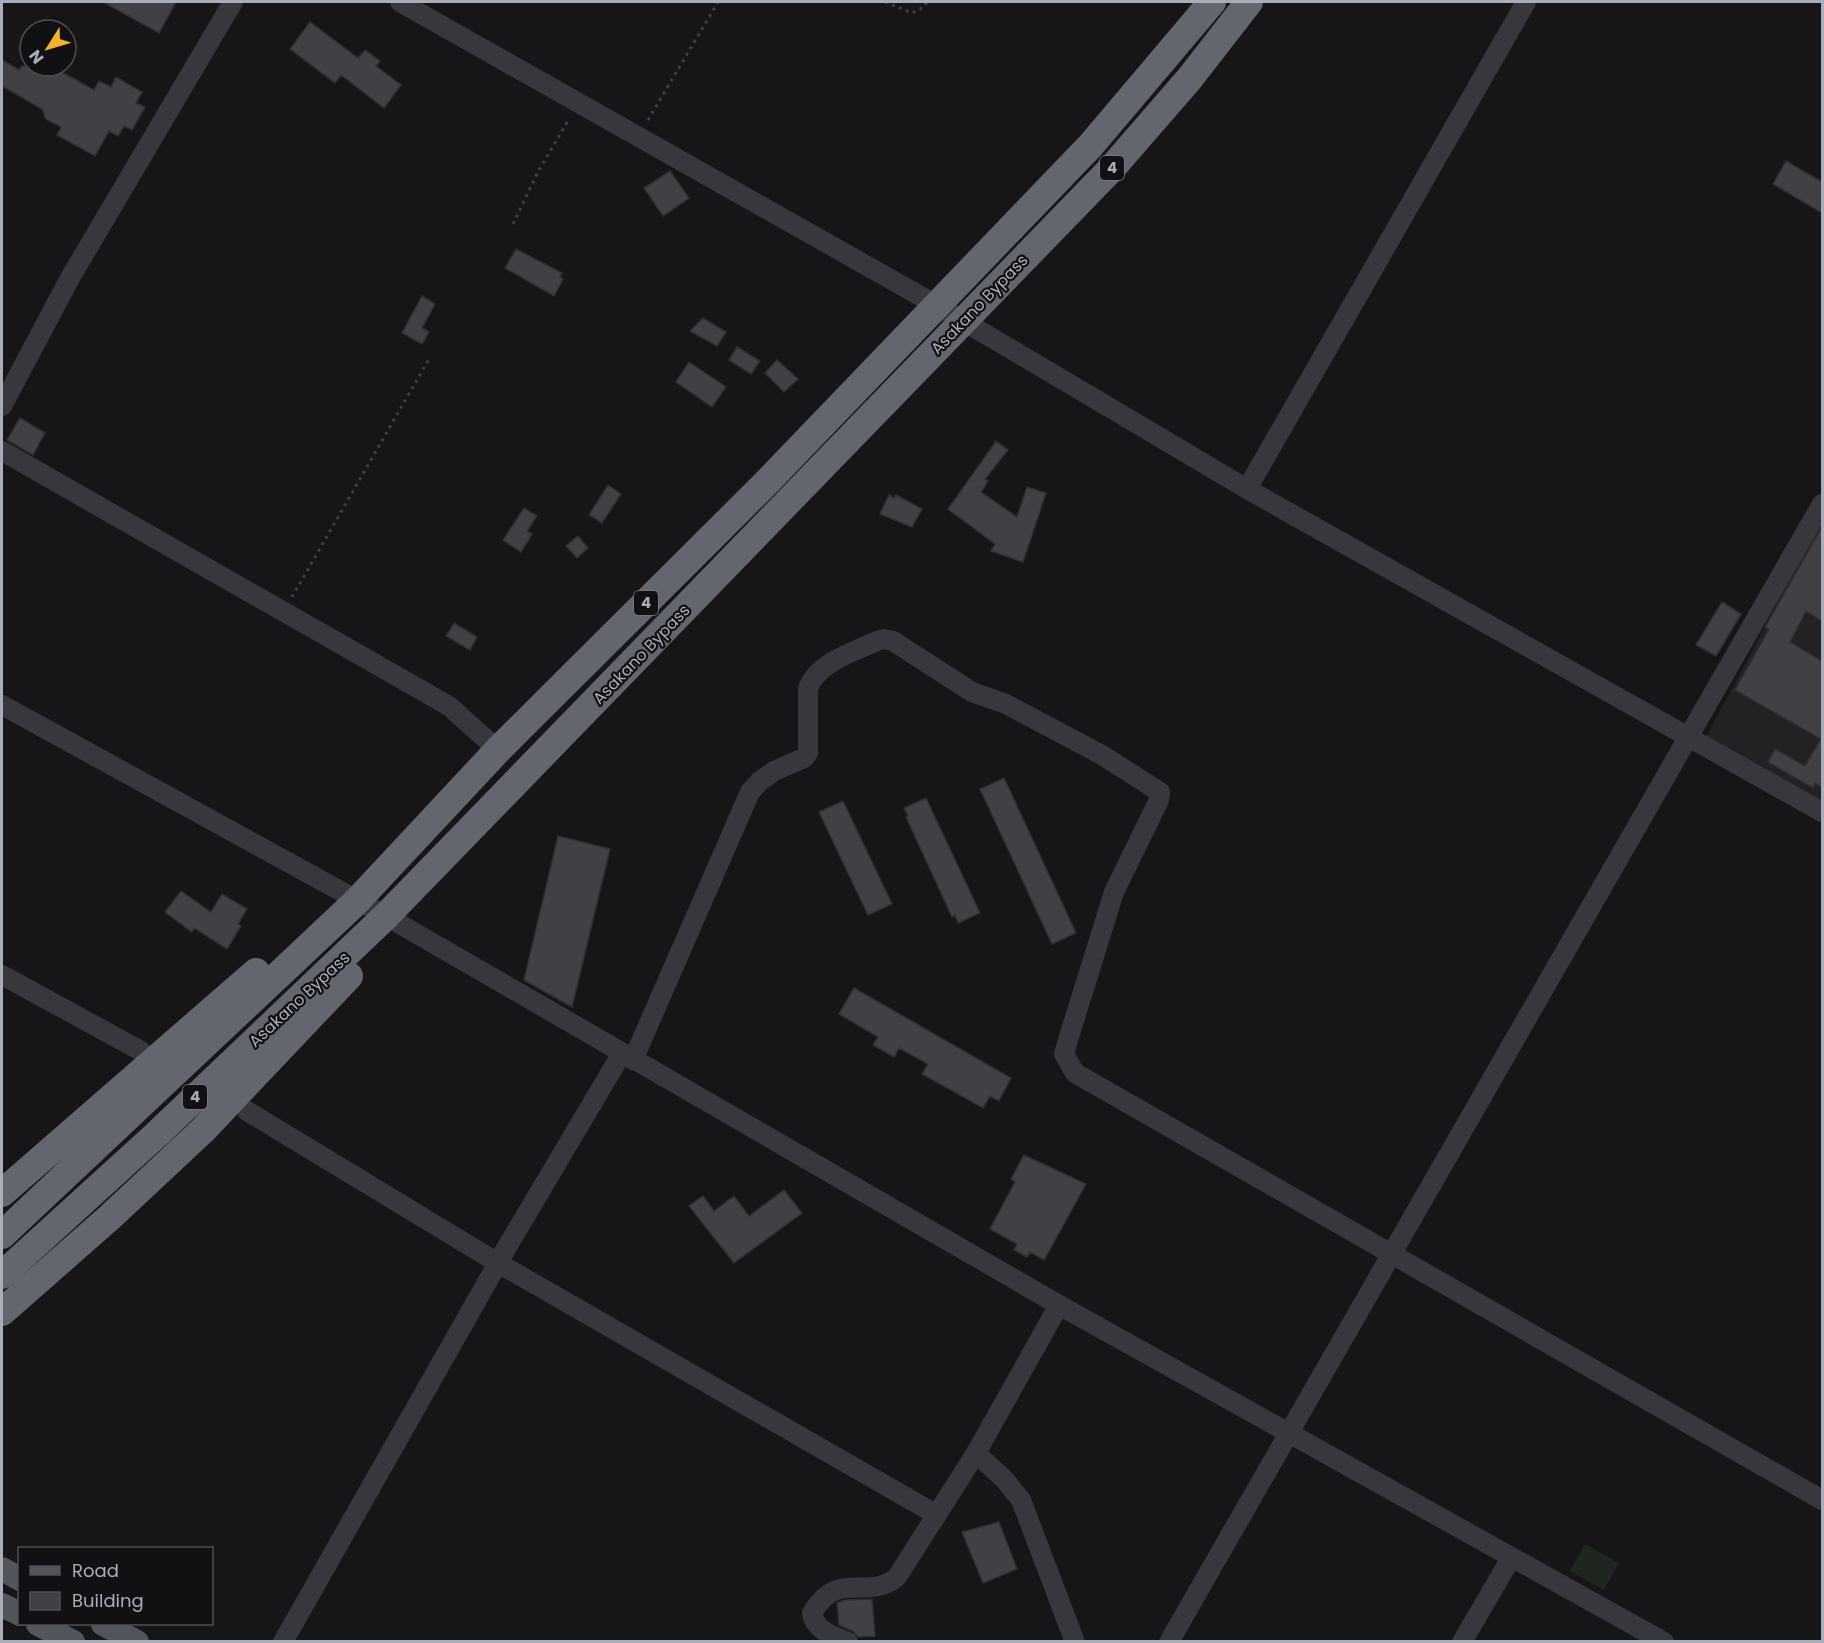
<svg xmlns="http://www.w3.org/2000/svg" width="1824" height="1643" font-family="Poppins,sans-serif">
	<rect width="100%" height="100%" fill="#161618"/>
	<path fill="#222225" d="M1822,520V804L1705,739Z"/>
	<path fill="#1e261f" d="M1585,1544L1619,1563L1604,1590L1570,1571Z"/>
	<path fill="#404145" stroke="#303034" stroke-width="1.5" d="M103,2H176L159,33Z
		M310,22L358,58L365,50L380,61L376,66L401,85L384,108L341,75L335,83L290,49Z
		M2,60L19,70L22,66H51L94,90L99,81L111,87L116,77L142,92L136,103L145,107L132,130L124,126L118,136L109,131L95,156L57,135L61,127L46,119L42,109L2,86Z
		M1786,161L1822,182V213L1773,184Z
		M670,171L689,198L663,216L644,188Z
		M516,249L562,273L560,277L563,279L554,296L505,268Z
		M422,296L435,304L422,328L429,332L422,344L402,333Z
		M703,318L726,332L717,346L690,331Z
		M737,347L760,361L751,374L729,360Z
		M777,360L798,379L784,392L765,373Z
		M689,362L726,387L712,407L676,382Z
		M20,418L45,433L33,455L7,440Z
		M996,441L1008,450L985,479L988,481L981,492L1017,517L1027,487L1046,493L1023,562L991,551L995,544L948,509Z
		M608,485L621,494L602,523L589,515Z
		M889,495L894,498L896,495L922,509L912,527L880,514Z
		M524,508L537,516L527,531L532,534L521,552L503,540Z
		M1822,527V621L1806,611L1790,642L1822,661V787L1815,783L1813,788L1768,762L1775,749L1805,766L1821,739L1735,690L1769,629L1765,627Z
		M578,536L588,548L577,558L566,546Z
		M1722,602L1741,614L1716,656L1696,645Z
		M454,623L477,637L470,650L446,636Z
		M1004,778L1076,933L1052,944L980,789Z
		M926,798L980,913L958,923L955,915L952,917L906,817L908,816L904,808Z
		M843,801L892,904L868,915L819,812Z
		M558,836L610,849L572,1007L524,980Z
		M181,891L211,912L222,894L247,909L238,924L241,926L227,949L194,928L192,932L165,912Z
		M854,988L1011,1078L999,1101L990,1096L983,1108L922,1074L928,1064L899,1048L894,1057L873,1045L878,1037L839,1014Z
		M1024,1155L1086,1184L1044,1260L1030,1252L1027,1257L1014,1250L1017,1244L990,1229L1015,1182L1011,1179Z
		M784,1190L802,1213L734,1263L689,1206L703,1196L714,1211L734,1196L749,1216Z
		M999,1522L1017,1569L983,1583L962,1532Z
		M872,1599L875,1636L858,1637L853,1631L839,1625L837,1603L845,1600Z"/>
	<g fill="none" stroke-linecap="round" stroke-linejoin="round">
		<path stroke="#3d3f44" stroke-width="3" stroke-dasharray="3 4.5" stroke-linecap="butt" d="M885,2L912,13L924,7L927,2
			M648,120L718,2
			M513,224L538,172L569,119
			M292,597L429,359"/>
		<path stroke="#37383d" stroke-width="20" d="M400,2L938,306L1247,489L1822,812
			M2,406L70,278L233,2
			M2,451L449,706L498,750
			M1247,489L1526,2
			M2,705L386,916L1059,1305L1664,1642
			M2,975L141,1051
			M633,1060L750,792L760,781L774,771L804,758L808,753V688C818,662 854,652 877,641L884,639L893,641L972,692L1006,704L1102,755L1160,792L1159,800L1114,892L1068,1040L1064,1054L1075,1073L1822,1500
			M247,1111L498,1263L937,1515
			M976,1453L1005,1480L1021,1500L1075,1642
			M283,1642L507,1247L622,1053
			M848,1642C833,1636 815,1631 812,1613C839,1568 866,1602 897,1577L976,1453L1059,1305
			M1169,1642L1822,504
			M1462,1642L1511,1558"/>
		<path stroke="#53555c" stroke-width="24" d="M2,1569L20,1579
			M2,1605L20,1614
			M38,1624L73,1642
			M103,1624L137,1642"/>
		<path stroke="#63666e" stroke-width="28" d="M2,1193L256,972
			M2,1235L356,902L498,750L766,483L1091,145L1212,2
			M2,1275L157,1134L386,916L1112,168L1190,78L1249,2
			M2,1312L110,1217L203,1130L349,976"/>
	</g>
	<g text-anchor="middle" stroke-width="4.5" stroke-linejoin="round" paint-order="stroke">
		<g fill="#111113" stroke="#7b7e86" stroke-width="1.5">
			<rect x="1100" y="156" width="24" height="24" rx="4.5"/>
			<rect x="634" y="591" width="24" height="24" rx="4.5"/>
			<rect x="183" y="1085" width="24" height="24" rx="4.5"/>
		</g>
		<g font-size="15" font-weight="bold" fill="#a8adb8">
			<text x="1112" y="173">4</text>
			<text x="646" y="608">4</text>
			<text x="195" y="1102">4</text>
		</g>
		<g font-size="16" fill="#a8adb8" stroke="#111113">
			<text transform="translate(979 304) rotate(-46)" y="6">Asakano Bypass</text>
			<text transform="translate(641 654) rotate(-46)" y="6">Asakano Bypass</text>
			<text transform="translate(299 999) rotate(-43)" y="6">Asakano Bypass</text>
		</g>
	</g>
	<rect width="1824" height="1643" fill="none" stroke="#a8adb8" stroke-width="6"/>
	<rect x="18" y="1547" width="195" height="78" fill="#111113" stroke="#4d4f55" stroke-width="1.5"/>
	<rect x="30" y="1566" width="30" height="9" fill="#53555c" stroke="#4d4f55" stroke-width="1.5"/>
	<text x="72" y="1577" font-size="18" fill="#a8adb8">Road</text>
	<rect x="30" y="1592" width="30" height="18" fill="#404145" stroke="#4d4f55" stroke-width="1.5"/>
	<text x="72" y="1607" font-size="18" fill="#a8adb8">Building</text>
	<g transform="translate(48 48) rotate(233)"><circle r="28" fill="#111113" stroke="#4d4f55" stroke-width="1.5"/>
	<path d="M0-4.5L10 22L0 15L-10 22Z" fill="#f2b134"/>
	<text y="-9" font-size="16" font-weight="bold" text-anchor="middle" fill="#a8adb8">N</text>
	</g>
</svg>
